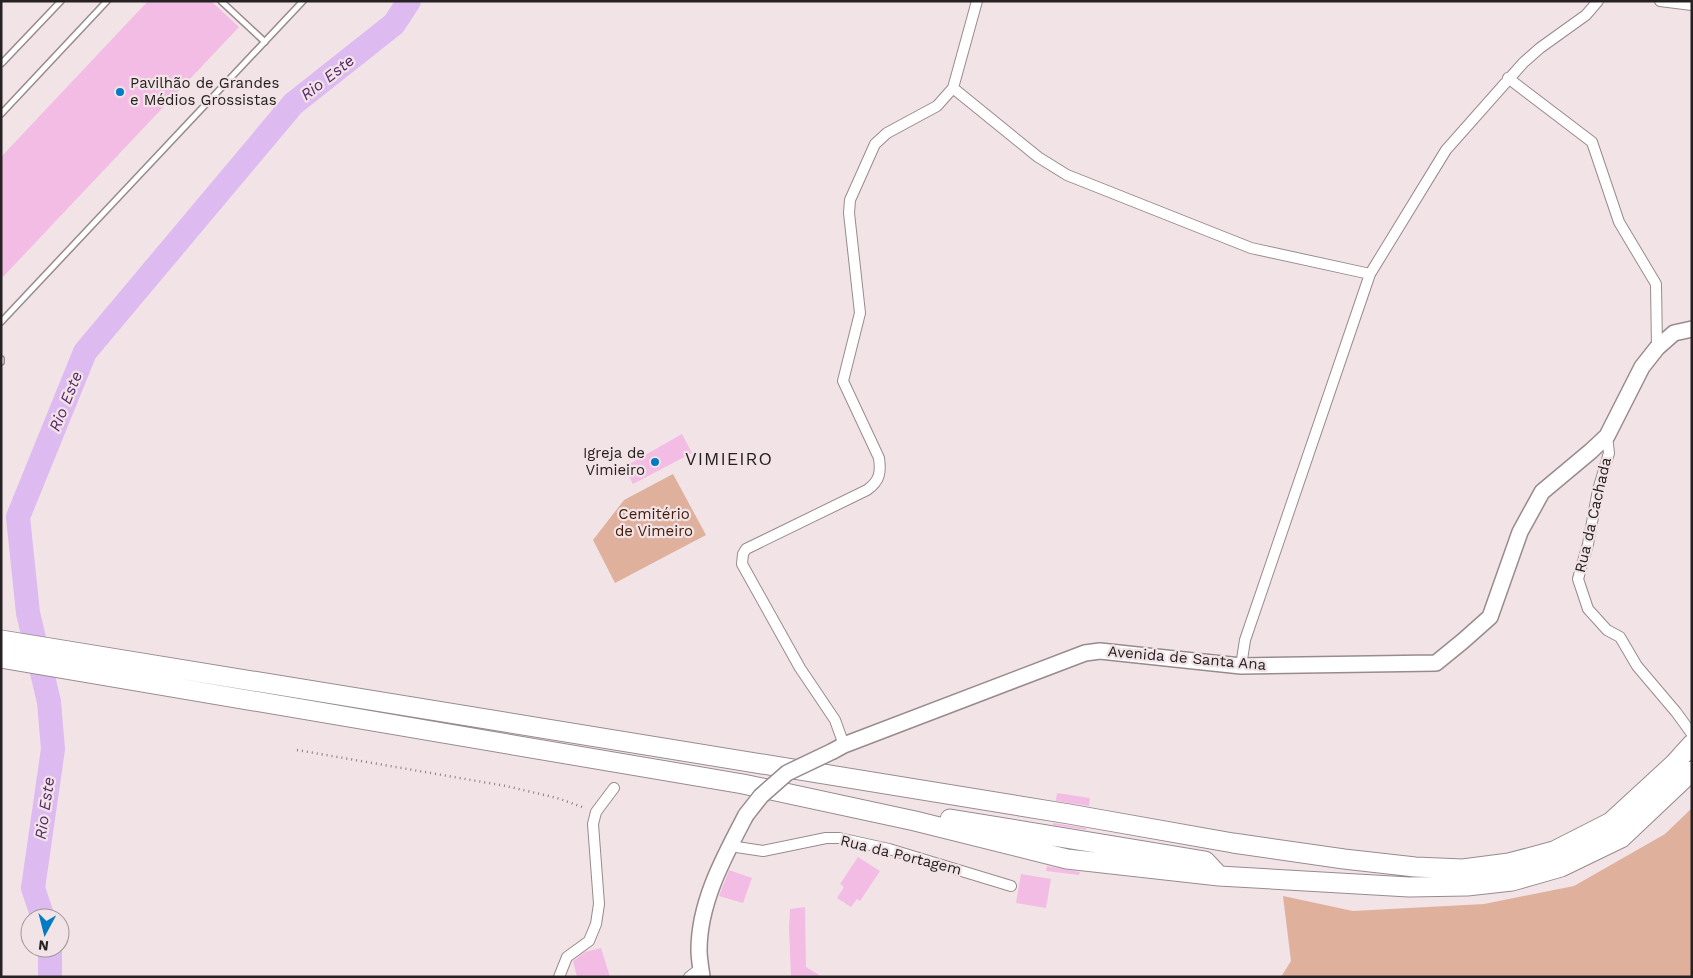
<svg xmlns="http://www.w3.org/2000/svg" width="1693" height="978" font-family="'Work Sans',sans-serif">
	<rect width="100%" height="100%" fill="#f2e3e7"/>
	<path fill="#dfb09b" d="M673,474L706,535L615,583L593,540L624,500Z
		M1692,808V977H1281L1291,961L1283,896L1353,911L1484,904L1574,886L1665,834Z"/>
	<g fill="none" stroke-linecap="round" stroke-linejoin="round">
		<path stroke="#ddbaf0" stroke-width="24" d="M43,918L33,888L53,749L49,702L28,613L18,517L85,352L293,104L394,24L409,1
			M50,948V977"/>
	</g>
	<path fill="#f3bce4" d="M148,1H211L239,27L1,279V157Z
		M682,434L692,453L633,484L624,467Z
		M1057,793L1090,798L1089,806L1056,801Z
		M1053,823L1086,828V830L1053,825Z
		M858,857L880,871L860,901L857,899L851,907L837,898L844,887L840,884Z
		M1047,866L1080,872L1079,875L1046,871Z
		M729,870L752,878L743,903L719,896Z
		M1021,874L1051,879L1046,908L1016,903Z
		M805,907L806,967L822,977H791L789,929L790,909Z
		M601,948L610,977H577L573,961L585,952Z"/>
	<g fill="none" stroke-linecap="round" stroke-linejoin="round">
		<defs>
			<path id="lane" d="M221,1L265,42
				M1,64L61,1
				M1,114L107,1
				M1,322L303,1
				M1,359V362"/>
			<path id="street" d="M1660,1L1692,5
				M1508,78L1592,142L1619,222L1656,284L1657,348
				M953,88L1038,157L1067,175L1251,248L1370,274
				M1607,436L1609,453L1598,490L1588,544L1578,579L1588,609L1607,630L1620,637L1637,666L1676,712L1692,734
				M1241,666L1245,640L1370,274L1446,150L1523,63L1540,48L1586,15L1598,1
				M844,745L835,720L800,668L742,564L743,554L746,549L867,490C880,481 881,472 879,458L843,381L860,313L849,213L850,200L875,144L887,133L937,106L953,88L977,1
				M730,846L763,851L826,838H839L889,849L1011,886
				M559,977L567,957L589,941L596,924L599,904L593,824L596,812L614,788
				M689,977L701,968"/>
			<path id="secondary" d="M833,751L844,745L1085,653L1100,651L1241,666L1436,663L1463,641L1490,617L1520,532L1542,492L1591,451L1607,436L1642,367L1657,348L1674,333L1692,329
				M702,977C701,968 699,959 699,950C699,902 724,857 746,815"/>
			<path id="highway" d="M1,640L1069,814L1233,843L1344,859L1415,867L1463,869L1509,863L1554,851L1611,822L1674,764L1692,744
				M1,658L743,784L915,821L1067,859L1219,876L1409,887L1467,886L1512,881L1561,867L1621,838L1692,771
				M950,819L1205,861L1219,876"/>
		</defs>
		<use href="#lane" stroke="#988b8e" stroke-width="8"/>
		<use href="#street" stroke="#988b8e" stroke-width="12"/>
		<use href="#secondary" stroke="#988b8e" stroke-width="18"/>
		<use href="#highway" stroke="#988b8e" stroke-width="21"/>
		<path stroke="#877e80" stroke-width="2.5" stroke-dasharray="1 4" stroke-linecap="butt" d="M297,750L506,786L557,798L585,808"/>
		<use href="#lane" stroke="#fff" stroke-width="5"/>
		<use href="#street" stroke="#fff" stroke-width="10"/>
		<use href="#secondary" stroke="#fff" stroke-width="15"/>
		<use href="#highway" stroke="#fff" stroke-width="19"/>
		<defs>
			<path id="secondary-bridge" d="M746,815L761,796L787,773L833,751"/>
		</defs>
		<use href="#secondary-bridge" stroke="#988b8e" stroke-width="18" stroke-linecap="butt"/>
		<use href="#secondary-bridge" stroke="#fff" stroke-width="15"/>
	</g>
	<g fill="#017bc4" stroke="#f2e3e7" stroke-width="2">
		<circle cx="120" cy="92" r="5"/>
		<circle cx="655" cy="462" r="5"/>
	</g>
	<g text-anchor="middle" stroke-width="4.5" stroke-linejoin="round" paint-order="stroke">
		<g font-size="15" fill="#262122" stroke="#f2e3e7" text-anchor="start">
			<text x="130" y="88">Pavilhão de Grandes<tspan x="130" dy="17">e Médios Grossistas</tspan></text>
			<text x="645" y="458" text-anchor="end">Igreja de<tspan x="645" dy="17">Vimieiro</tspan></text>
		</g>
		<g font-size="15" fill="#431c09" stroke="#f2e3e7">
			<text x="654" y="519">Cemitério<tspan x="654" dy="17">de Vimeiro</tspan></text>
		</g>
		<g font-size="15" fill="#262122" stroke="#f2e3e7">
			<text transform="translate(1593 515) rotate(-77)" y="5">Rua da Cachada</text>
			<text transform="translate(1187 658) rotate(5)" y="5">Avenida de Santa Ana</text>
			<text transform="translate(901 855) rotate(14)" y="5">Rua da Portagem</text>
		</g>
		<g font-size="16" font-style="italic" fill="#552a69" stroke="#f2e3e7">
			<text transform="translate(327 77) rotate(-38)" y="6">Rio Este</text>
			<text transform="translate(65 401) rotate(-68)" y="6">Rio Este</text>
			<text transform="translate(44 808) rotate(-82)" y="6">Rio Este</text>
		</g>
		<g font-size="18" letter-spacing="1" fill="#262122" stroke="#f2e3e7">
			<text x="729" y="465">VIMIEIRO</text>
		</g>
	</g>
	<rect width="1693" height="978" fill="none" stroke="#262122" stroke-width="5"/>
	<g transform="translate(45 933) rotate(187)"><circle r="24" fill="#f2e3e7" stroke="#a09598"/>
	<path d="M0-4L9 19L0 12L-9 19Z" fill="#017bc4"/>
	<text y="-8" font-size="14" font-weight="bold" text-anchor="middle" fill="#262122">N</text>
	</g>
</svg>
